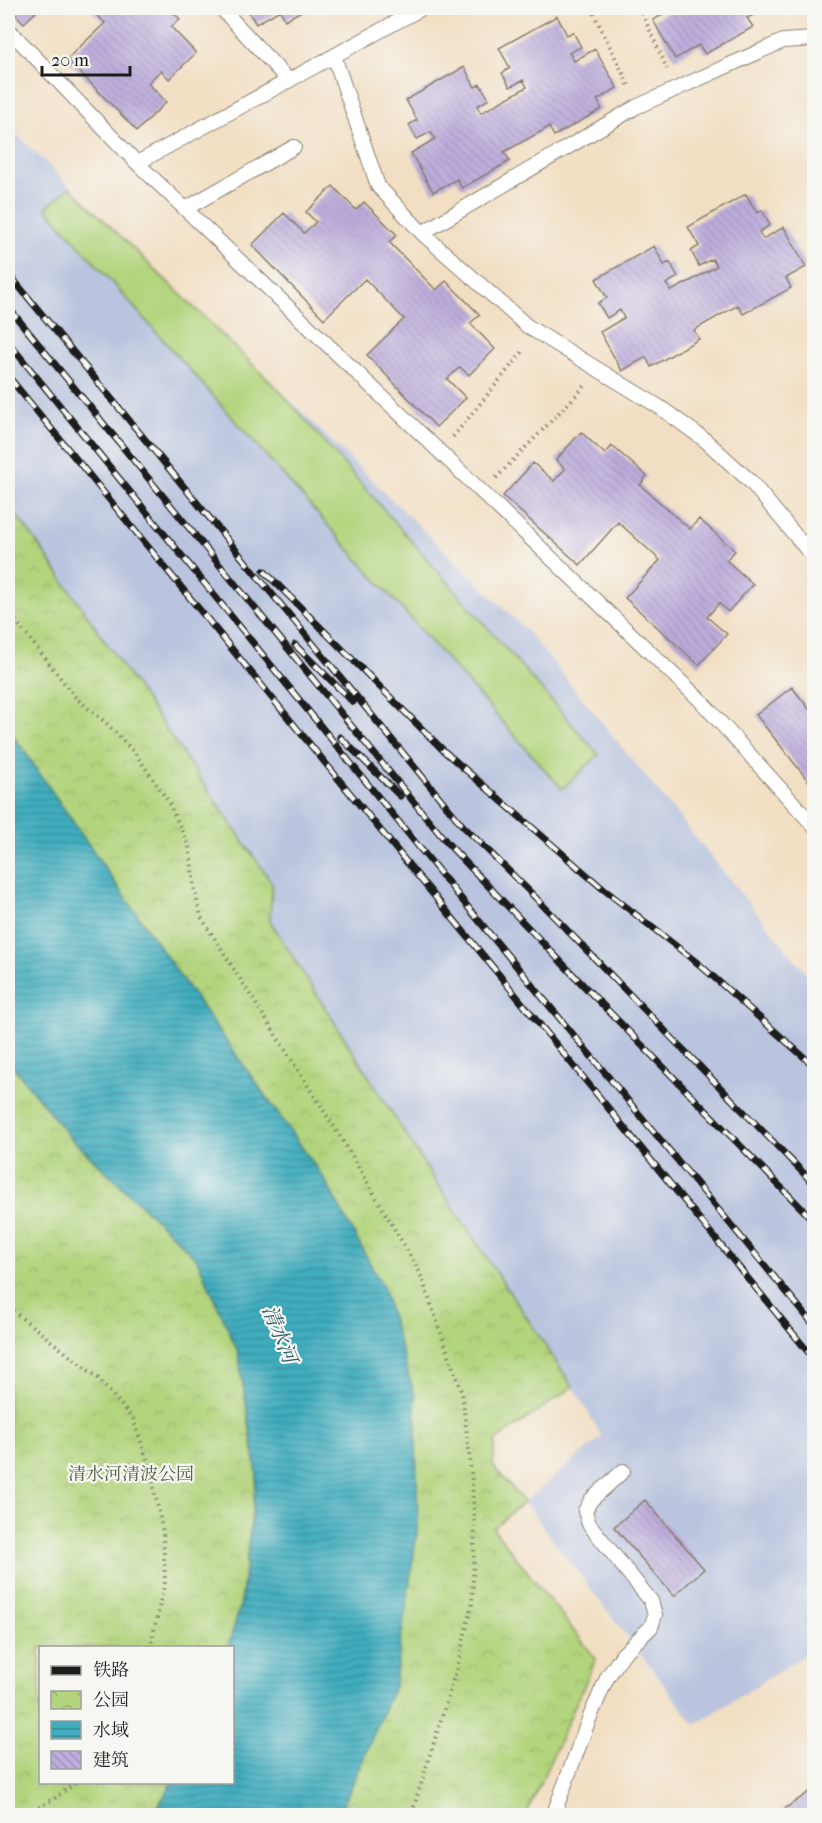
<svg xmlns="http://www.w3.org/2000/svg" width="822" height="1823" font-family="'IM FELL French Canon','Noto Serif SC',serif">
	<defs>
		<pattern id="park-crowns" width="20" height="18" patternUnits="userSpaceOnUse" patternTransform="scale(1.5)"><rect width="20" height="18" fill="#b2d47c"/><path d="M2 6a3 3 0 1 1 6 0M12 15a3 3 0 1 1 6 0" fill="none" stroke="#98b56b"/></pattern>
		<pattern id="water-rules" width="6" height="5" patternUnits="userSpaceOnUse" patternTransform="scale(1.5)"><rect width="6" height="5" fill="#41adbf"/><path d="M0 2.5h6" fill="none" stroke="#368c9a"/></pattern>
		<pattern id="building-back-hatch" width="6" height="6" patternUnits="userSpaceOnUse" patternTransform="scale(1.5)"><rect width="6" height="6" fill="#bcacdb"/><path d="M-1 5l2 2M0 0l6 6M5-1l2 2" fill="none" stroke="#a193bb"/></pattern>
	</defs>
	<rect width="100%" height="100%" fill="#f6f6f2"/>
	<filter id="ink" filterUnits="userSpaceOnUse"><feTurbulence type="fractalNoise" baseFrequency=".0167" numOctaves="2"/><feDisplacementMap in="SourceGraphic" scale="12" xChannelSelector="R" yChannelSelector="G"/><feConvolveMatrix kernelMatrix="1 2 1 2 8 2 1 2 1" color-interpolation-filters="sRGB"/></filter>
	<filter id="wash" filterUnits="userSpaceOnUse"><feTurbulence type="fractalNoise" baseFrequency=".008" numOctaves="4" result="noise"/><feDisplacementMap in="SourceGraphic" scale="24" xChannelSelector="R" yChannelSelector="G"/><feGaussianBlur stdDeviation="1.35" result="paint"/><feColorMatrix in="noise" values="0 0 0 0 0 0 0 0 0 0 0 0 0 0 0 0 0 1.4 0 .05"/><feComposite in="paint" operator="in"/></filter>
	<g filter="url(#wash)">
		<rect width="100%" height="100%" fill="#f2dfc3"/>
		<path fill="#bac4de" d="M8,126L528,632L814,983V1649L695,1725L524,1502L602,1437L573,1386L432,1176L270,921L271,883L31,534L8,505Z"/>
		<path fill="url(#park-crowns)" stroke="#67784c" stroke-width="1.5" d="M8,505L31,534L272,883L270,921L432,1176L573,1387L495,1441L493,1466L524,1502L493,1528L596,1659L526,1815H339L394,1686L323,1177L170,962L8,728Z
			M8,1060L67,1134L197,1259L238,1352L257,1474L241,1603L228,1647L40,1648V1782L172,1783L153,1815H8Z"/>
		<path fill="#b2d47c" stroke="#67784c" stroke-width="1.5" d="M70,187L279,390L599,755L562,789L46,208Z"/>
		<path fill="url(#water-rules)" stroke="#2e646e" stroke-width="1.5" d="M8,728L170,962L323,1177L383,1287L415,1397L418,1526L394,1686L339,1815H154L172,1783L232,1782V1648L228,1647L241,1603L257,1474L238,1352L197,1259L67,1134L8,1060Z"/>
		<g id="blocks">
			<path fill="url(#building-back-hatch)" d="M9,8H40L24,23Z
				M89,8H168L180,19L171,27L196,53L169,79L161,70L148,83L166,102L137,131L67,59L105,23Z
				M246,8H307L285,20L280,10L256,24Z
				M674,8H766L747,18L753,27L705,54L699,45L675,59L653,20Z
				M557,16L567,35L573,32L581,47L569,53L574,61L595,49L617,88L597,100L602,109L554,136L549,127L504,152L510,161L462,188L457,179L433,192L411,153L435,139L431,132L417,139L409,125L417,120L406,100L464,67L475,87L480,84L489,99L477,106L481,113L527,87L523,80L510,87L502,73L510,68L499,48Z
				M333,186L356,210L364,202L397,235L389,242L436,290L446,281L480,315L470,323L495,349L469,375L460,367L447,379L466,398L436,427L367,355L404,319L365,279L324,319L252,245L284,213L304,233L316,222L306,212Z
				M746,194L757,213L762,210L770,225L759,232L763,239L784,227L806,267L786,278L791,288L743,314L738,305L694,330L699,339L651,367L646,357L622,371L600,332L624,318L620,310L607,318L598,303L607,298L596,279L654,246L664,265L670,262L678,277L666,284L671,291L692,280L717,266L712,259L699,266L691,251L699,246L688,227Z
				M581,432L605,454L612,446L647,476L640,485L690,529L699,519L735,551L726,560L753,584L728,612L719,603L707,617L727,634L699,665L625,598L660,560L618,522L580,565L503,496L533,463L554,481L565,469L556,460Z
				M792,687L809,709L814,705V788L756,715Z
				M645,1500L704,1569L674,1596L614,1527Z
				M814,1789V1816H774Z"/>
		</g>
	</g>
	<g filter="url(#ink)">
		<use href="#blocks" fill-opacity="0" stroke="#877e70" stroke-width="1.5"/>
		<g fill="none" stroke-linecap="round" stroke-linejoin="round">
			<defs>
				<path id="lane" d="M221,8L289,81
					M8,29L137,163L700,700L814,826
					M334,56L378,186L422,233L527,326L661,408L705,440L751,482L814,558
					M137,163L422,8
					M185,209L294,147
					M422,233L636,107L783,41L814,39
					M553,1816L589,1719L607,1678L623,1654L651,1627L655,1615L651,1601L589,1524L585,1511L591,1500L623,1471"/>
			</defs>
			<use href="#lane" stroke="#877e70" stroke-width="16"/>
			<path stroke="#877e70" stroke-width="4" stroke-dasharray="1.5 4.5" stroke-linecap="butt" d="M591,8L629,86
				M640,8L667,69
				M453,437L524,350
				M496,478L585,386
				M8,611L76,698L105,722L135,753L168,801L189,846L195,892L201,917L351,1154L420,1273L462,1393L471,1471L475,1525L472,1604L457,1668L411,1816
				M8,1307L98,1378L133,1419L150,1468L163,1532L165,1582L150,1648
				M23,1816L55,1798L77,1782"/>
			<use href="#lane" stroke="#fff" stroke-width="14"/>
			<defs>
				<path id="rail" d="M8,273L463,826L531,893L814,1184
					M8,307L449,845L586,988L814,1221
					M8,342L489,933L814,1325
					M8,376L814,1359
					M264,571L445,752L602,888L700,965L814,1066
					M295,645L353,702
					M340,737L400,796"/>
			</defs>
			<use href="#rail" stroke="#1c1c1c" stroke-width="7"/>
			<use href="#rail" stroke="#f6f6f2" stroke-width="4.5" stroke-dasharray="14" stroke-linecap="butt"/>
		</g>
	</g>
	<g text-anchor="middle" stroke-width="4.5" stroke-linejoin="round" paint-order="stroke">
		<g font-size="18" fill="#505c3e" stroke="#f6f6f2">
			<text x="131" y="1480">清水河清波公园</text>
		</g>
		<g font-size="20" font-style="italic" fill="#2d5d65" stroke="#f6f6f2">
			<text transform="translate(280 1334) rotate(68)" y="7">清水河</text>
		</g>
	</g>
	<rect width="822" height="1823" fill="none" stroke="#f6f6f2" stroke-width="30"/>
	<rect x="39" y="1646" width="195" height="138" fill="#f6f6f2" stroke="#9f9f9c" stroke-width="1.5"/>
	<rect x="51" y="1666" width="30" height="9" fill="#1c1c1c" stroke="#9f9f9c" stroke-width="1.5"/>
	<text x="93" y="1676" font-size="18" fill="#1c1c1c">铁路</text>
	<rect x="51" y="1691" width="30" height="18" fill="url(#park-crowns)" stroke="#9f9f9c" stroke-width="1.5"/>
	<text x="93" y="1706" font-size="18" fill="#1c1c1c">公园</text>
	<rect x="51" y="1721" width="30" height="18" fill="url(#water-rules)" stroke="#9f9f9c" stroke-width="1.5"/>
	<text x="93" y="1736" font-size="18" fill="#1c1c1c">水域</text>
	<rect x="51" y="1751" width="30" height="18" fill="url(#building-back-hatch)" stroke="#9f9f9c" stroke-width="1.5"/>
	<text x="93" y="1766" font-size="18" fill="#1c1c1c">建筑</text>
	<path d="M42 66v9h88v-9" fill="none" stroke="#1c1c1c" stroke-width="3"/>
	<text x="51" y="66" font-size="18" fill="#1c1c1c" stroke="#f6f6f2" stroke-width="4.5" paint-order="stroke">20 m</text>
</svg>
